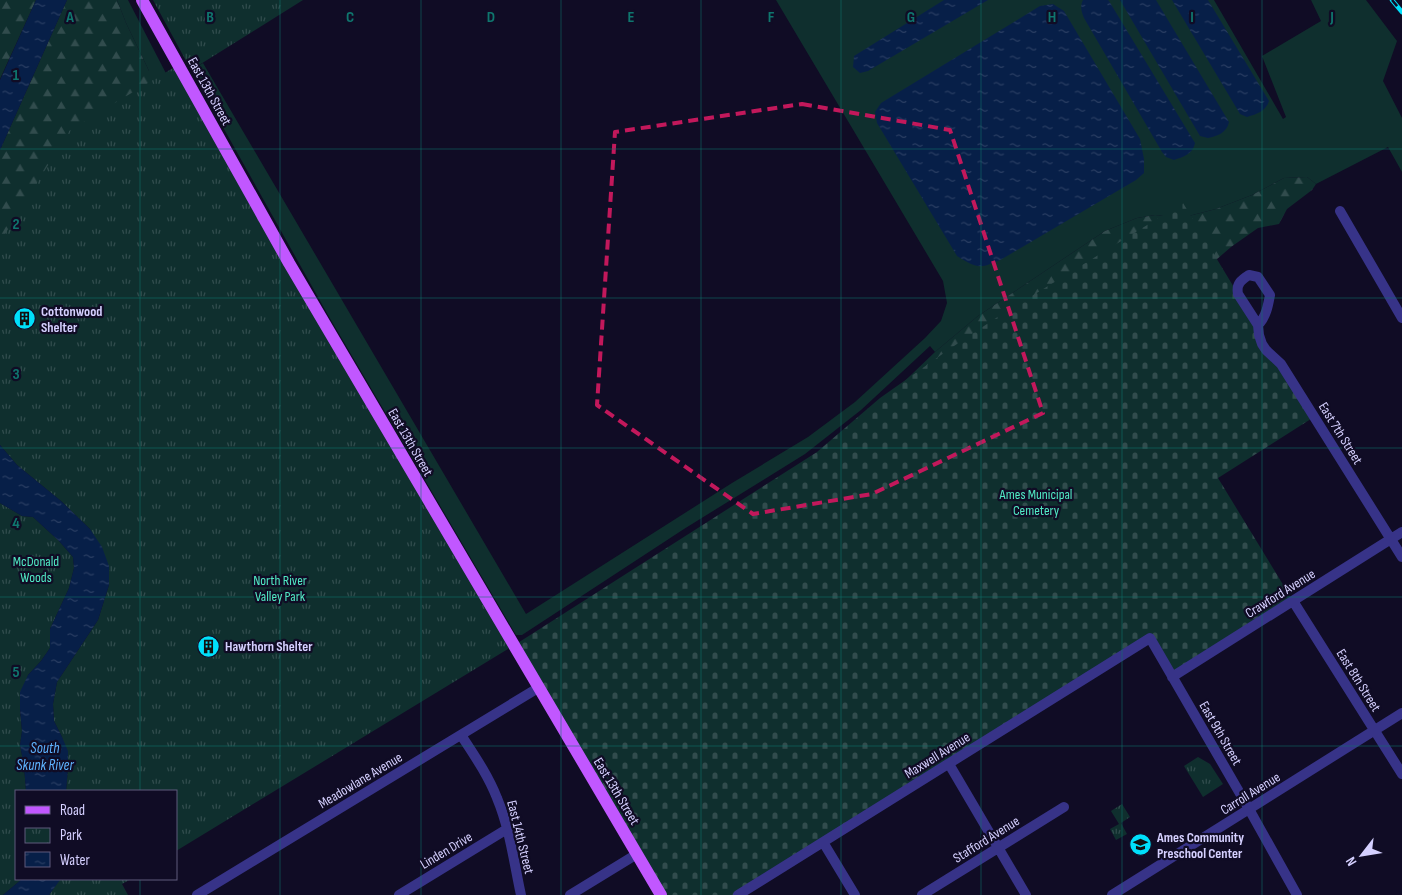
<svg xmlns="http://www.w3.org/2000/svg" width="1402" height="895" font-family="'Sofia Sans Condensed',sans-serif">
	<defs>
		<pattern id="forest-firs" width="22" height="20" patternUnits="userSpaceOnUse" patternTransform="scale(1.25)"><rect width="22" height="20" fill="#0f2f2e"/><path d="M5 1l3.5 6h-7zM16 11l3.5 6h-7z" fill="#314c4d"/></pattern>
		<pattern id="cemetery-stones" width="16" height="16" patternUnits="userSpaceOnUse" patternTransform="scale(1.25)"><rect width="16" height="16" fill="#0f2f2e"/><path d="M2 7V4a2 2 0 0 1 4 0v3zM10 15v-3a2 2 0 0 1 4 0v3z" fill="#314c4d"/></pattern>
		<pattern id="park-tufts" width="24" height="20" patternUnits="userSpaceOnUse" patternTransform="scale(1.25)"><rect width="24" height="20" fill="#0f2f2e"/><path d="M3 7l-1-3M5 7V3M7 7l1-3M15 17l-1-3M17 17v-4M19 17l1-3" fill="none" stroke="#314c4d"/></pattern>
		<pattern id="water-ripples" width="26" height="14" patternUnits="userSpaceOnUse" patternTransform="scale(1.25)"><rect width="26" height="14" fill="#071f48"/><path d="M2 4q2-2 4 0t4 0M15 11q2-2 4 0t4 0" fill="none" stroke="#2a3e63"/></pattern>
	</defs>
	<rect width="100%" height="100%" fill="#100c25"/>
	<path fill="#0f2f2e" d="M117,0H128L171,83L129,108L149,71L126,23Z
		M776,0H1214L1283,119L1286,117L1262,56L1321,21L1311,0H1366L1397,41L1383,81L1402,118V172L1388,147L1316,184L1307,177L1284,178L1252,195L1216,209L1181,218L1155,215L1137,218L1105,231L978,316L935,352L930,346L861,410L805,454L684,529L522,635H516L328,315L191,70L203,63L526,614L732,483L808,437L855,402L925,338L941,321L947,303L943,281Z"/>
	<path fill="url(#forest-firs)" d="M0,0H36L0,79Z
		M67,0H117L126,23L149,71L152,88L0,286V150Z
		M1307,177L1316,184L1312,190L1287,209L1279,224L1258,228L1231,247L1209,266L861,423L935,352L978,316L1105,231L1137,218L1155,215L1181,218L1216,209L1252,195L1284,178Z"/>
	<path fill="url(#cemetery-stones)" d="M1183,203L1238,294L1259,335L1314,417L1218,478L1293,601L1172,677L1150,638L738,895H661L513,646L817,452L880,398L951,348L996,318Z"/>
	<path fill="url(#park-tufts)" d="M153,0H303L191,70Z
		M178,65L513,646L176,851V791H66L68,768L62,737L54,721L53,704L57,682L98,620L109,585L90,529L61,501L17,465L0,445V242L70,130Z
		M0,503L22,516L33,517L59,541L73,557L74,568L69,588L50,629V648L41,661L28,675L20,710L22,731L20,745L24,766L26,791H16V879H22L3,895H0Z
		M1198,757L1210,764L1223,784L1203,797L1184,766Z
		M1122,804L1130,817L1121,823L1127,834L1116,840L1110,829L1119,824L1111,811Z
		M60,879H131L122,884L128,895H49Z"/>
	<path fill="url(#water-ripples)" d="M36,0H67L0,150V80Z
		M944,0H988L868,71L860,73L853,67L854,56Z
		M1083,0H1108L1109,1L1195,143C1193,154 1183,157 1174,160L1166,157L1162,152L1084,18C1081,11 1080,6 1083,0Z
		M1120,0H1156L1229,122C1227,133 1217,136 1208,138L1200,136Z
		M1172,0H1208L1269,101C1266,111 1257,114 1247,117L1240,114Z
		M1053,4L1064,11L1140,139L1144,159V173L1136,180L1002,259C980,269 978,269 957,256L877,123L875,112L881,103L1040,6Z
		M0,445L17,465L61,501L90,529L102,547L109,566V585L98,620L57,682L53,704L54,721L62,737L68,751V768L66,791H26L24,766L20,745L22,731L20,709V692L28,675L41,661L50,648V629L69,588L74,568L73,557L59,541L33,517L22,516L0,503Z
		M22,879H60V880L49,895H3Z"/>
	<g fill="none" stroke-linecap="round" stroke-linejoin="round">
		<path stroke="#373388" stroke-width="10" d="M1340,211L1402,318
			M1258,325C1266,317 1268,306 1270,295L1258,277L1249,275C1241,280 1236,284 1238,294L1258,325L1259,335L1262,344L1266,350L1281,364L1402,557
			M1293,601L1402,774
			M1172,677L1402,532
			M461,735C474,755 488,775 497,798C510,829 514,863 521,895
			M949,764L1026,895
			M823,842L855,895
			M197,895L538,688
			M399,895L507,829
			M570,895L637,854
			M738,895L1150,638L1249,809L1297,895
			M922,895L1064,807
			M1112,895L1402,713"/>
		<path stroke="#c157ff" stroke-width="12" d="M142,0L289,263L661,895"/>
		<defs>
			<path id="rail" d="M1392,0L1402,12"/>
		</defs>
		<use href="#rail" stroke="#00e0fb" stroke-width="4.5"/>
		<use href="#rail" stroke="#100c25" stroke-width="2.5" stroke-dasharray="8" stroke-linecap="butt"/>
	</g>
	<path fill="none" stroke="#c2185b" stroke-width="4" stroke-dasharray="10 6" stroke-linejoin="round" d="M802,104L950,130L1043,413L872,494L753,514L597,405L615,132Z"/>
	<path fill="none" stroke="#0f766e" stroke-width="1" stroke-opacity="0.55" d="M140,0V791M280,0V895M421,0V895M561,0V895M701,0V895M841,0V895M981,0V895M1122,0V895M1262,0V895M0,149H1402M0,298H1402M0,448H1402M0,597H1402M0,746H1402M140,879V895"/>
	<defs>
		<symbol id="building-disc" viewBox="-11 -11 22 22"><circle r="9.5" fill="#00e0fb" stroke="#100c25"/><path d="M-4-6H4V6H1V3H-1V6H-4ZM-2.5-4.3h1.7v1.8h-1.7ZM.8-4.3h1.7v1.8H.8ZM-2.5-1h1.7V.8h-1.7ZM.8-1h1.7V.8H.8Z" fill="#111"/></symbol>
		<symbol id="school-disc" viewBox="-11 -11 22 22"><circle r="9.5" fill="#00e0fb" stroke="#100c25"/><path d="M0-5L7-2L0 1L-7-2ZM-4 1L0 2.5L4 1V4Q0 6-4 4Z" fill="#111"/></symbol>
	</defs>
	<g fill-rule="evenodd">
		<use href="#building-disc" x="12" y="306" width="25" height="25"/>
		<use href="#building-disc" x="196" y="634" width="25" height="25"/>
		<use href="#school-disc" x="1128" y="832" width="25" height="25"/>
	</g>
	<g text-anchor="middle" stroke-width="4.5" stroke-linejoin="round" paint-order="stroke">
		<g font-size="14" fill="#d5d0ff" stroke="#100c25">
			<text transform="translate(210 91) rotate(61)" y="5">East 13th Street</text>
			<text transform="translate(1341 433) rotate(58)" y="5">East 7th Street</text>
			<text transform="translate(411 442) rotate(60)" y="5">East 13th Street</text>
			<text transform="translate(1280 593) rotate(-32)" y="5">Crawford Avenue</text>
			<text transform="translate(1359 680) rotate(58)" y="5">East 8th Street</text>
			<text transform="translate(1221 733) rotate(60)" y="5">East 9th Street</text>
			<text transform="translate(937 755) rotate(-32)" y="5">Maxwell Avenue</text>
			<text transform="translate(360 780) rotate(-31)" y="5">Meadowlane Avenue</text>
			<text transform="translate(617 791) rotate(59)" y="5">East 13th Street</text>
			<text transform="translate(1250 793) rotate(-32)" y="5">Carroll Avenue</text>
			<text transform="translate(521 837) rotate(76)" y="5">East 14th Street</text>
			<text transform="translate(986 839) rotate(-32)" y="5">Stafford Avenue</text>
			<text transform="translate(446 850) rotate(-31)" y="5">Linden Drive</text>
		</g>
		<g font-size="14" font-weight="bold" fill="#d5d0ff" stroke="#100c25" text-anchor="start">
			<text x="41" y="316">Cottonwood<tspan x="41" dy="16">Shelter</tspan></text>
			<text x="225" y="651">Hawthorn Shelter</text>
			<text x="1157" y="842">Ames Community<tspan x="1157" dy="16">Preschool Center</tspan></text>
		</g>
		<g font-size="14" fill="#51eac5" stroke="#100c25">
			<text x="1036" y="499">Ames Municipal<tspan x="1036" dy="16">Cemetery</tspan></text>
			<text x="36" y="566">McDonald<tspan x="36" dy="16">Woods</tspan></text>
			<text x="280" y="585">North River<tspan x="280" dy="16">Valley Park</tspan></text>
		</g>
		<g font-size="15" font-style="italic" fill="#5eb3ff" stroke="#100c25">
			<text x="45" y="753">South<tspan x="45" dy="17">Skunk River</tspan></text>
		</g>
	</g>
	<g font-size="16" text-anchor="middle" font-weight="bold" fill="#0f766e" stroke="#100c25" stroke-width="4.5" stroke-linejoin="round" paint-order="stroke">
		<text x="70" y="22">A</text>
		<text x="210" y="22">B</text>
		<text x="350" y="22">C</text>
		<text x="491" y="22">D</text>
		<text x="631" y="22">E</text>
		<text x="771" y="22">F</text>
		<text x="911" y="22">G</text>
		<text x="1052" y="22">H</text>
		<text x="1192" y="22">I</text>
		<text x="1332" y="22">J</text>
		<text x="16" y="80">1</text>
		<text x="16" y="229">2</text>
		<text x="16" y="379">3</text>
		<text x="16" y="528">4</text>
		<text x="16" y="677">5</text>
	</g>
	<rect x="15" y="790" width="162" height="90" fill="#100c25" stroke="#5f5a7c"/>
	<rect x="25" y="806" width="25" height="8" fill="#c157ff" stroke="#5f5a7c"/>
	<text x="60" y="815" font-size="15" fill="#d5d0ff">Road</text>
	<rect x="25" y="828" width="25" height="15" fill="url(#park-tufts)" stroke="#5f5a7c"/>
	<text x="60" y="840" font-size="15" fill="#d5d0ff">Park</text>
	<rect x="25" y="852" width="25" height="15" fill="url(#water-ripples)" stroke="#5f5a7c"/>
	<text x="60" y="865" font-size="15" fill="#d5d0ff">Water</text>
	<g transform="translate(1362 855) rotate(239)" stroke="#100c25" stroke-width="4" paint-order="stroke">
	<path d="M0-4L9 19L0 12L-9 19Z" fill="#d5d0ff"/>
	<text y="-8" font-size="14" font-weight="bold" text-anchor="middle" fill="#d5d0ff">N</text>
	</g>
</svg>
